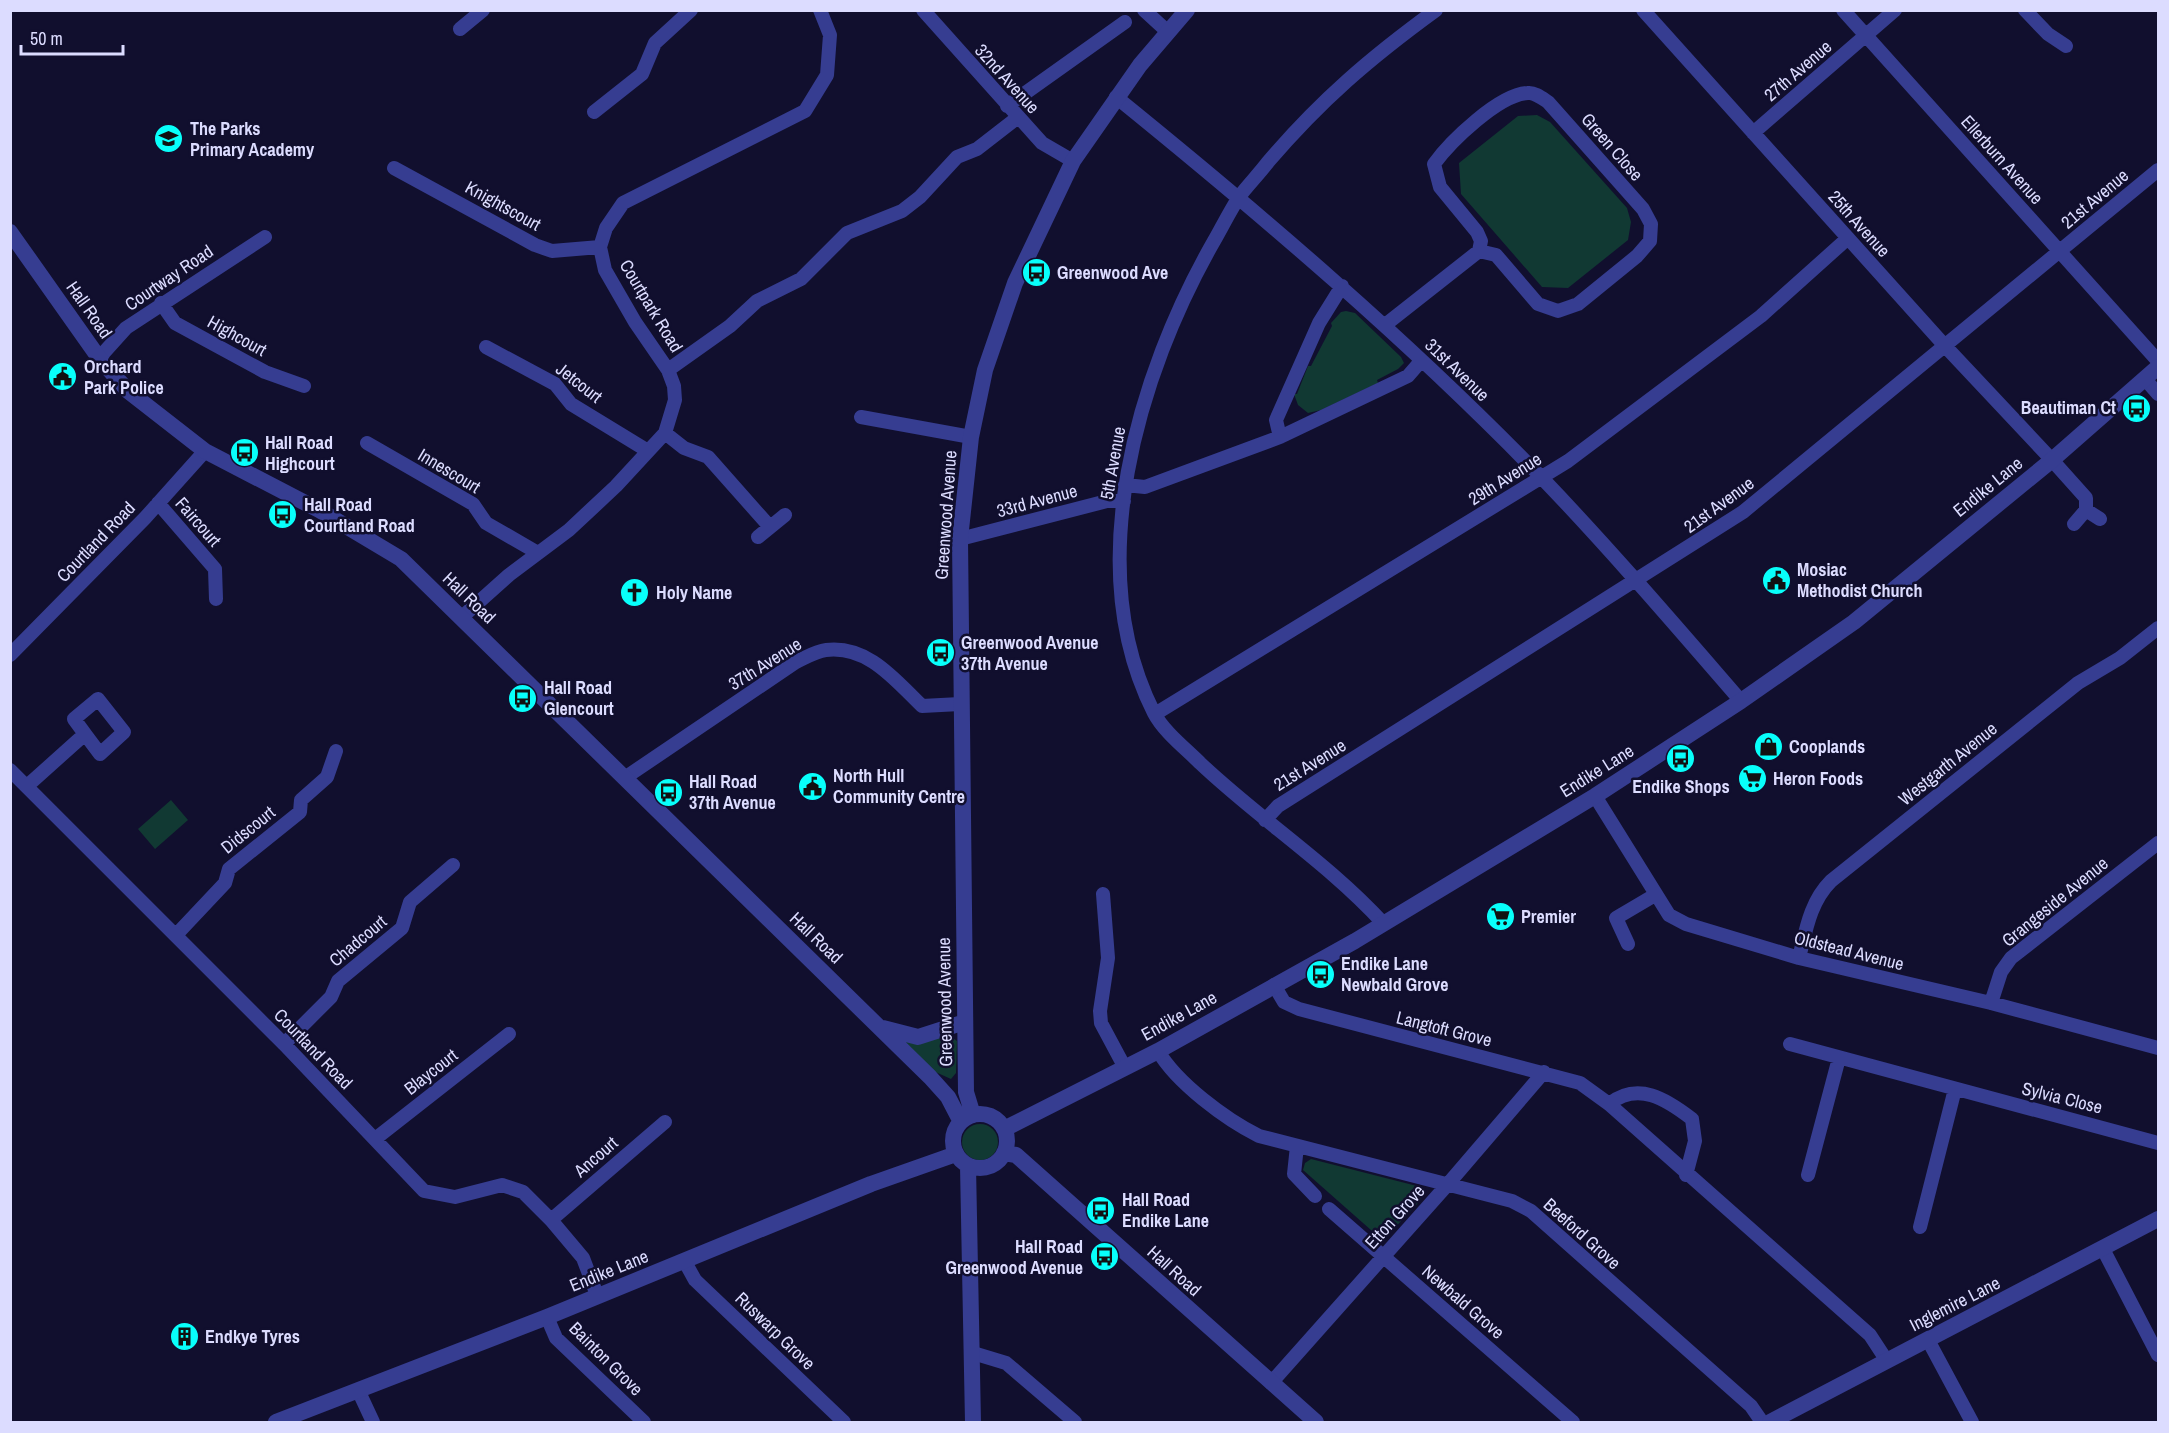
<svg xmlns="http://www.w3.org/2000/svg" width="2169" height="1433" font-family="'Archivo Narrow',sans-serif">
	<rect width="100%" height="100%" fill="#110f2e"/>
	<path fill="#113933" d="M1537,115L1550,122L1627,208L1631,222L1628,240L1568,288L1542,287L1461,194L1459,163L1518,116Z
		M1346,311L1355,313L1401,357L1404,363L1398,369L1377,380L1378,383L1321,410L1308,413L1298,405L1294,394H1297L1308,366H1311L1332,326L1331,323L1341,312Z
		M171,800L188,820L155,849L138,829Z
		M947,1034L957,1041L956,1073L951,1079L931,1070L899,1040Z
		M962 1142a18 18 0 1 1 36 0a18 18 0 1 1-36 0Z
		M1311,1159L1417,1186L1422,1193L1421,1200L1387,1236L1380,1238L1303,1170L1305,1163Z"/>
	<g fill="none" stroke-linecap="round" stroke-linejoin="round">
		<path stroke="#363d91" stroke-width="14" d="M923,10L1042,143L1073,161
			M1144,10L1168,32
			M1643,10L1945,346L2052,460L2086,498V510
			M1843,10L2158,361
			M2025,10L2048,34L2066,46
			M460,29L483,10
			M1116,97C1264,217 1409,341 1542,478C1611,550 1676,626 1741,701
			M1007,106L1125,22
			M594,112L642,74L655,43L691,10
			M1753,133L1895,10
			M394,168L535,245L552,251L600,247
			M161,303L175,323L265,372L304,386
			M1385,325L1479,251L1481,241L1477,232L1440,187L1434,164C1450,142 1499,94 1528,93C1534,92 1542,98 1548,102L1643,209L1651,224L1650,241L1637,256L1578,304L1558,311L1538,304L1496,255L1479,251
			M486,347L555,384L571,404L648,451
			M99,358L126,328L265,237
			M668,370L730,326L757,301L801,279L847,233L902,211L920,197L957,157L977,149L1017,118
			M2145,379L2158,394
			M861,417L971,437
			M665,433L684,448L708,457L770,527
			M1280,437L1276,420L1319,323L1342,286
			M367,443L473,504L486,523L538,553
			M1125,485L1145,487L1280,437L1408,376L1421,361
			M158,503L215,569L216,599
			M2074,524L2086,510L2100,519
			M758,537L785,515
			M960,539L1107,501H1124
			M462,617L509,575L569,530L616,486L665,433L675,400L674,386L668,370L635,322L605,270L600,247L606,228L623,203L805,111L827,75L830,35L820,10
			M10,655L145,518L205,451
			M1155,714L1568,461L1761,316L1848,238
			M10,770L284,1044L424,1191L455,1197L502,1185L523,1192L551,1220L583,1258L597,1295
			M626,777L796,662C805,658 816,651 826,650C868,645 895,680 922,706L960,704
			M27,786L85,734L74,719L98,699L124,732L100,754L85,734
			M1595,796L1669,915L1686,924L1799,958L1991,1003L2158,1048
			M1265,820L1278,806L1743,512L2158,170
			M1103,894L1108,958L1100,1011L1101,1023L1124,1066
			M1383,923C1328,863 1259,819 1200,763C1185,748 1164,732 1154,713C1080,567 1138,374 1214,241C1222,227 1230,211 1239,197C1248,185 1259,174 1268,162C1321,100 1370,58 1436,10
			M176,935L225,883L229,869L300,812L301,800L327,777L336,751
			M1628,944L1616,918L1655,895
			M1799,958C1806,930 1810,902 1831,881L2078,683L2120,658L2158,628
			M1274,985L1284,1002L1299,1009L1580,1083L1609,1104L1870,1335L1887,1361
			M1991,1003L2001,972L2011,958L2158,843
			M284,1044L331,997L338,981L402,928L410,902L453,865
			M1790,1044L2158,1143
			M1158,1051C1177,1083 1225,1119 1259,1136L1512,1201L1531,1211L1751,1406L1762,1422
			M1609,1104C1638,1081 1666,1099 1692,1119L1695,1141L1686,1175
			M375,1139L509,1034
			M1297,1146L1294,1174L1315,1196
			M1808,1175L1839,1058
			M1329,1209L1573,1422
			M551,1220L665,1122
			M1920,1227L1955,1089
			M2103,1249L2158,1355
			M685,1262L695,1280L844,1422
			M547,1317L556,1338L644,1422
			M1928,1340L1972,1422
			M973,1353L1006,1363L1075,1422
			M1271,1383L1448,1184L1544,1072
			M359,1392L373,1422"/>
		<path stroke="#363d91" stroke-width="16" d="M10,232L99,358L128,391L205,451L319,510L401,559L930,1077L948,1097L961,1122
			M883,1028L918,1037L965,1022
			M953 1141a27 27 0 1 1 54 0a27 27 0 1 1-54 0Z
			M973,1115L966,1092L960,539L971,437L985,370L1015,283L1073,161L1140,65L1187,10
			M1004,1129L1158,1051L1355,941L1595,796L1741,701L1854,622L2052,460L2158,367
			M1004,1153L1016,1155L1316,1422
			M968,1166L973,1422
			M276,1422L547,1317L871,1184L956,1154
			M1770,1422L2158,1219"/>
	</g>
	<defs>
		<symbol id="school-disc" viewBox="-11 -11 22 22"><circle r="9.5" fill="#08fffb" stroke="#110f2e"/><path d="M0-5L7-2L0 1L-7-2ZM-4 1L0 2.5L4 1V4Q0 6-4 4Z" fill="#111"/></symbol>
		<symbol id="bus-disc" viewBox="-11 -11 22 22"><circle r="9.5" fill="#08fffb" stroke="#110f2e"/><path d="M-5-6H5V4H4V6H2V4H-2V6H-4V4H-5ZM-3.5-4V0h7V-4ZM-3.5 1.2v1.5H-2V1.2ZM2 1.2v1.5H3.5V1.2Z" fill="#111"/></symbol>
		<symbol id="civic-disc" viewBox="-11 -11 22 22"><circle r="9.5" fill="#08fffb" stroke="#110f2e"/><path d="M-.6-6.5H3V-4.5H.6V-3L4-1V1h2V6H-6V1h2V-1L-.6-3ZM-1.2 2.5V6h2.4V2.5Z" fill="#111"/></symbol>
		<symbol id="church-disc" viewBox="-11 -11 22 22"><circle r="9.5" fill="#08fffb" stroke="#110f2e"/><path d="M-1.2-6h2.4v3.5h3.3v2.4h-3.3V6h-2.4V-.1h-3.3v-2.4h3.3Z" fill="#111"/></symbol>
		<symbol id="shop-disc" viewBox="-11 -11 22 22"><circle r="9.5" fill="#08fffb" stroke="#110f2e"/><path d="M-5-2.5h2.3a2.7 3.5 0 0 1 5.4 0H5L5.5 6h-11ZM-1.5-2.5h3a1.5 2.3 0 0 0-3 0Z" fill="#111"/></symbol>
		<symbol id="supermarket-disc" viewBox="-11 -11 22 22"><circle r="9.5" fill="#08fffb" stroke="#110f2e"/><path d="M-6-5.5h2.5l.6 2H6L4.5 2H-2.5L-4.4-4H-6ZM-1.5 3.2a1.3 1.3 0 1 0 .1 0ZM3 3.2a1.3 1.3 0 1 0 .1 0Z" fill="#111"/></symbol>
		<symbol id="building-disc" viewBox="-11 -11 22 22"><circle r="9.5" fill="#08fffb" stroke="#110f2e"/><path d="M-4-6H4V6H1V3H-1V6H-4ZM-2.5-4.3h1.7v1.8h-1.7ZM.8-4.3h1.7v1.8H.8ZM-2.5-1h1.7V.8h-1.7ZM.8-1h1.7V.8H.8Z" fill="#111"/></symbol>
	</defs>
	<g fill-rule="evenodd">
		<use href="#school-disc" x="152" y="122" width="33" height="33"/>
		<use href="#bus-disc" x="1020" y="256" width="33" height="33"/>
		<use href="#civic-disc" x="46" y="360" width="33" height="33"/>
		<use href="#bus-disc" x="2120" y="392" width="33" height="33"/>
		<use href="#bus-disc" x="228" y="436" width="33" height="33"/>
		<use href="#bus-disc" x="266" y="498" width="33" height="33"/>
		<use href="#civic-disc" x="1760" y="564" width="33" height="33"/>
		<use href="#church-disc" x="618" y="576" width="33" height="33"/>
		<use href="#bus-disc" x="924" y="636" width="33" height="33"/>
		<use href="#bus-disc" x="506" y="682" width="33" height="33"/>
		<use href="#shop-disc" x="1752" y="730" width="33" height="33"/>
		<use href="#bus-disc" x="1664" y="742" width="33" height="33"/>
		<use href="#supermarket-disc" x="1736" y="762" width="33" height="33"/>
		<use href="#civic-disc" x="796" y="770" width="33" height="33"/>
		<use href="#bus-disc" x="652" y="776" width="33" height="33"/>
		<use href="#supermarket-disc" x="1484" y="900" width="33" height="33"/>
		<use href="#bus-disc" x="1304" y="958" width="33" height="33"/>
		<use href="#bus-disc" x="1084" y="1194" width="33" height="33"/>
		<use href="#bus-disc" x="1088" y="1240" width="33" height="33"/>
		<use href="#building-disc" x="168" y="1320" width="33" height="33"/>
	</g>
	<g text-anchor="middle" stroke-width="5" stroke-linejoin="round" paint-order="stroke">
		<g font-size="18" fill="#dcdcff" stroke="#110f2e">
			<text transform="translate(1798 71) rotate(-41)" y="6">27th Avenue</text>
			<text transform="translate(1007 79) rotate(48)" y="6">32nd Avenue</text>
			<text transform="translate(1612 147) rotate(49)" y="6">Green Close</text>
			<text transform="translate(2002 160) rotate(48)" y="6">Ellerburn Avenue</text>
			<text transform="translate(2095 199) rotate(-40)" y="6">21st Avenue</text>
			<text transform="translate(503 206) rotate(29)" y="6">Knightscourt</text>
			<text transform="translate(1859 224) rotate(48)" y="6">25th Avenue</text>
			<text transform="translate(169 278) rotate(-34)" y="6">Courtway Road</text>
			<text transform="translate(651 306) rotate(59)" y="6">Courtpark Road</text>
			<text transform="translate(89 310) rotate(55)" y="6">Hall Road</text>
			<text transform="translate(237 336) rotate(29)" y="6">Highcourt</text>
			<text transform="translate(1457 370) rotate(44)" y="6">31st Avenue</text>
			<text transform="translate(579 383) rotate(38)" y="6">Jetcourt</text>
			<text transform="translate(1113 463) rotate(-80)" y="6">5th Avenue</text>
			<text transform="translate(449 471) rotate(31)" y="6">Innescourt</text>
			<text transform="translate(1505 479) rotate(-32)" y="6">29th Avenue</text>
			<text transform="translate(1988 487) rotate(-39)" y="6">Endike Lane</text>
			<text transform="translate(1037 501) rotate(-15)" y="6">33rd Avenue</text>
			<text transform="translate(1719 505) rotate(-36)" y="6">21st Avenue</text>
			<text transform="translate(946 515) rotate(-86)" y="6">Greenwood Avenue</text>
			<text transform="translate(198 522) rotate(49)" y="6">Faircourt</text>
			<text transform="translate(96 542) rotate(-46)" y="6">Courtland Road</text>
			<text transform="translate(469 598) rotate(44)" y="6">Hall Road</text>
			<text transform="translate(765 664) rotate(-32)" y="6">37th Avenue</text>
			<text transform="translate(1948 764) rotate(-39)" y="6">Westgarth Avenue</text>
			<text transform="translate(1310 765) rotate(-32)" y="6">21st Avenue</text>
			<text transform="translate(1597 771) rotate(-32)" y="6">Endike Lane</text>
			<text transform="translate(248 830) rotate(-39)" y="6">Didscourt</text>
			<text transform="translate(2055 902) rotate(-39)" y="6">Grangeside Avenue</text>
			<text transform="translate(816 938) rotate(44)" y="6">Hall Road</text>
			<text transform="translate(358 941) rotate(-40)" y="6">Chadcourt</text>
			<text transform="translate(1849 951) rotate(14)" y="6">Oldstead Avenue</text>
			<text transform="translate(945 1002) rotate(-91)" y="6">Greenwood Avenue</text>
			<text transform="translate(1179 1016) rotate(-29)" y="6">Endike Lane</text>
			<text transform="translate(1444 1029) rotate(14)" y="6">Langtoft Grove</text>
			<text transform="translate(313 1049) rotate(46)" y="6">Courtland Road</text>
			<text transform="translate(431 1072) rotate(-38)" y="6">Blaycourt</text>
			<text transform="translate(2062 1098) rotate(14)" y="6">Sylvia Close</text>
			<text transform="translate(596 1157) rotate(-41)" y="6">Ancourt</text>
			<text transform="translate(1395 1217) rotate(-48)" y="6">Etton Grove</text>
			<text transform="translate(1582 1234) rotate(42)" y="6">Beeford Grove</text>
			<text transform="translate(609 1271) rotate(-22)" y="6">Endike Lane</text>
			<text transform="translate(1174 1271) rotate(42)" y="6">Hall Road</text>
			<text transform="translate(1463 1302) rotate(41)" y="6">Newbald Grove</text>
			<text transform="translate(1955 1304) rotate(-27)" y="6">Inglemire Lane</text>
			<text transform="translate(775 1331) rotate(44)" y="6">Ruswarp Grove</text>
			<text transform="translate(606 1359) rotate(45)" y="6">Bainton Grove</text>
		</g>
		<g font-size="18" font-weight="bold" fill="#dcdcff" stroke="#110f2e" text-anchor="start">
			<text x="190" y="135">The Parks<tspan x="190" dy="21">Primary Academy</tspan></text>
			<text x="1057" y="279">Greenwood Ave</text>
			<text x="84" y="373">Orchard<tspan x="84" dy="21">Park Police</tspan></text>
			<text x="2116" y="414" text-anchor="end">Beautiman Ct</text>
			<text x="265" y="449">Hall Road<tspan x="265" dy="21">Highcourt</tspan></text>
			<text x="304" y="511">Hall Road<tspan x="304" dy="21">Courtland Road</tspan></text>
			<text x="1797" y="576">Mosiac<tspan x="1797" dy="21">Methodist Church</tspan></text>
			<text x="656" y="599">Holy Name</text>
			<text x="961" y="649">Greenwood Avenue<tspan x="961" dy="21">37th Avenue</tspan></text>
			<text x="544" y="694">Hall Road<tspan x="544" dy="21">Glencourt</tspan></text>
			<text x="1789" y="753">Cooplands</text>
			<text x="833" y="782">North Hull<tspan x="833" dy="21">Community Centre</tspan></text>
			<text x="1773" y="785">Heron Foods</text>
			<text x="689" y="788">Hall Road<tspan x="689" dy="21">37th Avenue</tspan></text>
			<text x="1681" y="793" text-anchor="middle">Endike Shops</text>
			<text x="1521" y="923">Premier</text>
			<text x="1341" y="970">Endike Lane<tspan x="1341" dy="21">Newbald Grove</tspan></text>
			<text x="1122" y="1206">Hall Road<tspan x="1122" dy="21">Endike Lane</tspan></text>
			<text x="1083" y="1253" text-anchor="end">Hall Road<tspan x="1083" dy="21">Greenwood Avenue</tspan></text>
			<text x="205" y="1343">Endkye Tyres</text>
		</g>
	</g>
	<rect width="2169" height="1433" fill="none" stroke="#dcdcff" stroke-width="24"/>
	<path d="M21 45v9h102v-9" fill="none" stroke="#dcdcff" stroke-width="3"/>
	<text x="30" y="45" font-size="18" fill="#dcdcff" stroke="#110f2e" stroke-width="4.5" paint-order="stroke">50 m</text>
</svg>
